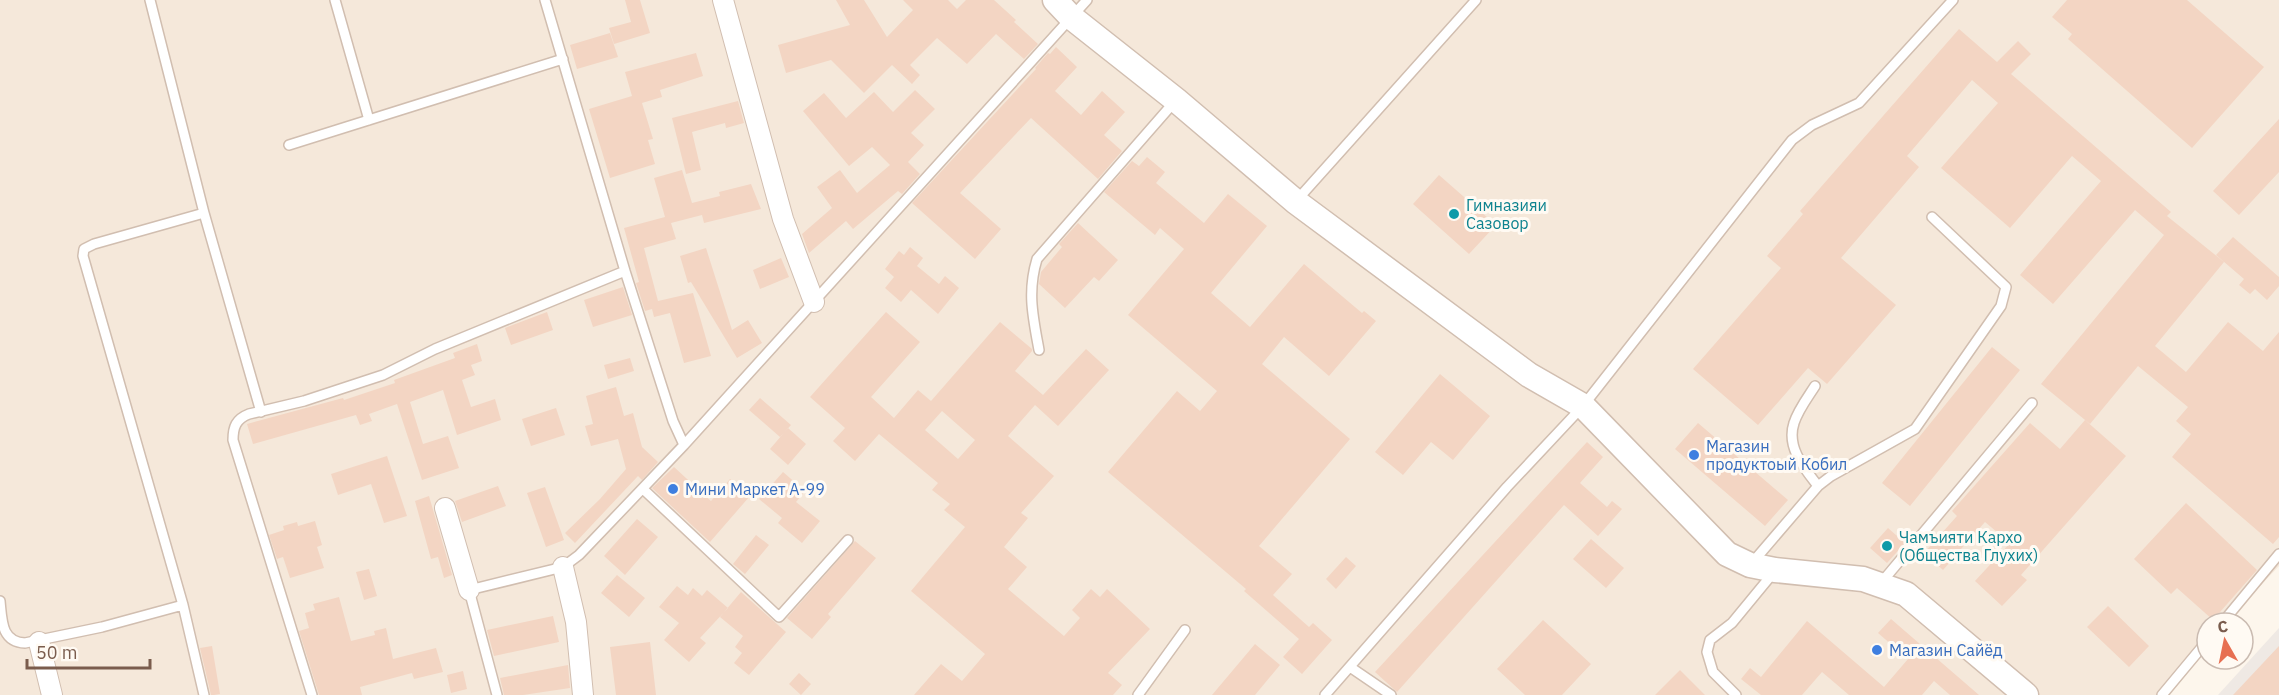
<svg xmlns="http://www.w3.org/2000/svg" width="2279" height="695" font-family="'IBM Plex Sans',sans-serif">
	<rect width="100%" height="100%" fill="#fdf6ec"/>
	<path fill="#f5e8da" d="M0,0H2279V566L2225,623H2207V643L2158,695H0Z"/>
	<path fill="#efe9e4" d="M2279,628V695H2218Z"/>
	<path fill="#f3d5c3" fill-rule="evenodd" d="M625,0H640L650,33L614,44L609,28L631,22Z
		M836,0H864L887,37L913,10L903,0H948L957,9L966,0H994L1016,20L1014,22L1038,44L1024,59L996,34L967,64L937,38L910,65L920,75L912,84L892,65L864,93L831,60L786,73L778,45L850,25Z
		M2067,0H2187L2264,67L2192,148L2068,39L2072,34L2052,17Z
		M1959,29L1997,62L2018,41L2031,54L2011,74L2171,212L2167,216L2224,262L2155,346L2186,372L2228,322L2263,351L2279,332V537L2273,544L2172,457L2191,434L2176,421L2188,407L2138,366L2090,424L2041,384L2164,235L2135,210L2053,304L2020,275L2101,181L2072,156L2010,228L1941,168L1998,103L1972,80L1907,156L1919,167L1841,258L1896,305L1827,384L1808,368L1758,425L1693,369L1781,268L1767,256L1803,214L1800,211Z
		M610,33L618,57L577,69L570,45Z
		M1056,47L1077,67L1055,91L1081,115L1102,91L1125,112L1104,135L1122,151L1098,179L1031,118L960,193L1001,229L975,259L912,203L1036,69L1035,68L1048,53L1050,54Z
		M696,53L703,76L660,90L662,97L642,103L653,139L648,140L655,164L610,178L589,109L632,96L625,72Z
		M915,90L935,109L911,133L924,145L908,162L920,174L902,194L898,191L853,229L846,221L809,253L802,234L832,208L817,187L840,170L857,193L890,165L872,147L849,166L803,111L824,93L846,118L874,92L893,112Z
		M738,101L744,123L726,128L725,123L692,132L701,170L686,174L672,118Z
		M2279,119V172L2239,215L2213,191Z
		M1147,157L1165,172L1156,183L1204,223L1228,194L1267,226L1211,293L1250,327L1304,264L1362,313L1364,311L1376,321L1329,376L1284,337L1262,364L1350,439L1259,546L1292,574L1273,595L1309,627L1313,623L1332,640L1302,674L1283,657L1299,639L1244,591L1246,589L1108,472L1177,391L1200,411L1217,391L1128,315L1184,249L1160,228L1155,235L1104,192L1132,161L1139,166Z
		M682,170L692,203L720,196L719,192L751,184L761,209L704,223L702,215L671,223L676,239L644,248L658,301L693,293L711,356L684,363L670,313L654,317L652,309L645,311L636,283L639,282L624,228L665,217L654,178Z
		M1439,175L1496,225L1469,254L1413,204Z
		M1078,223L1118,260L1099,281L1094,277L1065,308L1039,284L1041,272L1062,247L1059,244Z
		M2233,237L2279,277V286L2267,300L2255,289L2250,294L2239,285L2244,279L2216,255Z
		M910,247L923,258L917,266L939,284L945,276L959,288L938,314L911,290L901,302L885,288L894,277L885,269L899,251L904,255Z
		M706,248L732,330L748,320L762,343L737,358L691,282L688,283L680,256Z
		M781,258L789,277L760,289L753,270Z
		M623,287L632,315L593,327L584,300Z
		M547,312L553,330L511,345L505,328Z
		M886,312L920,342L871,397L894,418L918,390L931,401L1000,322L1032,349V351L1015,371L1043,395L1086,349L1109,370L1058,426L1035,405L1008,436L1054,476L1021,513L1028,518L1004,547L1027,567L1008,589L1064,636L1080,618L1072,610L1091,589L1100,597L1107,589L1150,629L1108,673L1122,685L1113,695H914L941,664L962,681L985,654L911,591L965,527L944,510L950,504L932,490L938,483L879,434L855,461L833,441L845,428L810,397ZM942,411L975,440L958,459L925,430Z
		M477,344L482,361L471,365L475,375L462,380L471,407L495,399L501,420L457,435L443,390L410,402L423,444L448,436L459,468L422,480L397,404L369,414L372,421L360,425L356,415L253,444L247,424L343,398L344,400L395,383L394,380L455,358L453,353Z
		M1992,347L2020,370L1910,506L1882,483Z
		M630,358L634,371L608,379L604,365Z
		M1440,374L1490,416L1453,460L1431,442L1403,475L1375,452Z
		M616,387L624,416L633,413L642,447L658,462L642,480L638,476L575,543L565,533L600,499L626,469L618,439L591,446L585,426L593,424L586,396Z
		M760,398L791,425L780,437L749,410Z
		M556,408L565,435L531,446L522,419Z
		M2085,420L2126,456L2021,575L2027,580L2002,606L1975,581L2010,543L1985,522L1961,549L1966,553L1957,564L1952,560L1943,570L1924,553L1957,516L1952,511L2030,423L2060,449Z
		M1698,423L1788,500L1765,526L1675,449Z
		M788,428L806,444L788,465L770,449Z
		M1587,442L1603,457L1580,483L1607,507L1612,501L1622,509L1598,536L1564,505L1397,692L1375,672Z
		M387,456L407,516L384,523L371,484L338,495L331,474Z
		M674,467L711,501L730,479L750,496L710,542L652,488Z
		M783,472L805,491L796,502L820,521L802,543L778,523L782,518L759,499Z
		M498,486L506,506L462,522L455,501Z
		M545,487L564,540L546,547L527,493Z
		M429,496L452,575L444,578L438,557L431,559L415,501Z
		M2186,503L2257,570L2213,620L2177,588L2171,594L2134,559Z
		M637,519L658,537L625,575L604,556Z
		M315,521L322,545L317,547L324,568L290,578L283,557L277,559L269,535L284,530L283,526L297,522L298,526Z
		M1888,528L1905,543L1887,563L1870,548Z
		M756,535L769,545L745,574L733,564Z
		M1591,539L1624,568L1606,588L1573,559Z
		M855,541L876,558L828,614L831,617L812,639L787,618Z
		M1346,557L1356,566L1336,589L1326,579Z
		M369,569L377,596L364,600L356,572Z
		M617,575L645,598L629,617L601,593Z
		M677,586L688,595L693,588L702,596L707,590L728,608L700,638L706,643L689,662L664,640L679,623L659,607Z
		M741,592L786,632L749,675L734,663L742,653L735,647L743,636L720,617Z
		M339,597L351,641L375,635L374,631L386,628L393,659L436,648L443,672L414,679L412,673L360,687L362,695H319L299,631L309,628L305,613L315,610L313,604Z
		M2108,606L2149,646L2129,667L2087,627Z
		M553,616L559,642L494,656L487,630Z
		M1891,619L1979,695H1950L1934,681L1922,695H1849L1822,672L1802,695H1761L1741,679L1750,668L1761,677L1807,621L1884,687L1908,659L1878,633Z
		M1543,620L1591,664L1562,695H1525L1497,669Z
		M650,642L656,695H616L610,647Z
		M1255,644L1280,665L1255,695H1212Z
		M212,646L220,694L214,695H211L200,648Z
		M2279,646V695H2233Z
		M568,665L570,688L523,695H504L500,678Z
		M1680,670L1705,695H1655Z
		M463,671L467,689L451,693L447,675Z
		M799,673L811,684L801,695L789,684Z"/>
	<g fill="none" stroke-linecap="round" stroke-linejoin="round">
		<defs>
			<path id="service" d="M150,0L204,213L261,412
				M335,0L369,120
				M545,0L625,271L673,421L684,445L1087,0
				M289,145L563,59
				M1297,200L1476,0
				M1039,350C1033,317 1027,292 1037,259L1176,100
				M1815,386C1808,397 1798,410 1794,423C1786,447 1804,468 1818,486
				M643,489L779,617L848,540
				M1752,563L1818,486L1831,476L1915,429L2001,306L2006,287L1932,217
				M1881,583L2032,403
				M0,601C2,620 1,642 25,643L102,627L183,605
				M2222,623L2279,554
				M1350,667L1391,695
				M204,695L183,605L83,256L84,249L94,244L204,213
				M312,695L233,440C233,427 236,419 249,414L304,401L383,375L435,349L625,271
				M497,695L469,590L563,567L579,555L684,445
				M1138,695L1185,630
				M1325,695L1507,487L1583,406L1792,140L1812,125L1859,103L1953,0
				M1736,695L1713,672L1707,652L1710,640L1732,623L1774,572
				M2162,695L2207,641"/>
			<path id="minor" d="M723,0L783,219L814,302
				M445,508L469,590
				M563,567L576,622L583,695
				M39,642L52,695"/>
			<path id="tertiary" d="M1055,0L1071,17L1176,100L1296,202L1529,375L1583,406L1727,554L1750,565L1775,570L1863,579L1906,594L2026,695"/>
		</defs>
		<use href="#service" stroke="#d1beb0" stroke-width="12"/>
		<use href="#minor" stroke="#d1beb0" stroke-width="22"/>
		<use href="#tertiary" stroke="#d1beb0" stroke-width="27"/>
		<use href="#service" stroke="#fff" stroke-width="9"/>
		<use href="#minor" stroke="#fff" stroke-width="20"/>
		<use href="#tertiary" stroke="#fff" stroke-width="24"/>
	</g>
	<g fill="#0f9aa8" stroke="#fffaf3" stroke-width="2">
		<circle cx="1454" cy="214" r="6"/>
		<circle cx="1887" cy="546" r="6"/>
	</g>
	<g fill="#3f7fe0" stroke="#fffaf3" stroke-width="2">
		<circle cx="1694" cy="455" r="6"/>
		<circle cx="673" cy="489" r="6"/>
		<circle cx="1877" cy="650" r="6"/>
	</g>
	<g text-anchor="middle" stroke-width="6" stroke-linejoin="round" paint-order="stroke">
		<g font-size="16" fill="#0d838f" stroke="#fffaf3" text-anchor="start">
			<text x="1466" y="211">Гимназияи<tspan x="1466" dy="18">Сазовор</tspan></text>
			<text x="1899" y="543">Чамъияти Кархо<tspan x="1899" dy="18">(Общества Глухих)</tspan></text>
		</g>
		<g font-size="16" fill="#366cbe" stroke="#fffaf3" text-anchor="start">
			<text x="1706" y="452">Магазин<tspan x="1706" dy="18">продуктоый Кобил</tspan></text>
			<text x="685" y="495">Мини Маркет А-99</text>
			<text x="1889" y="656">Магазин Сайёд</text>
		</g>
	</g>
	<g transform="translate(2225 641) rotate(351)"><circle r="28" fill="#fffaf3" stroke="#cabbb1" stroke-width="1.5"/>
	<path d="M0-4.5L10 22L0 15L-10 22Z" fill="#e76f51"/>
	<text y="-9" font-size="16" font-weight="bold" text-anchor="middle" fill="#7a5c4d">С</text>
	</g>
	<path d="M27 659v9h123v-9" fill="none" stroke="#7a5c4d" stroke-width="3"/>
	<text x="36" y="659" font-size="18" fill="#7a5c4d" stroke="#fffaf3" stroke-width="4.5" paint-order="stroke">50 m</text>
</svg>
